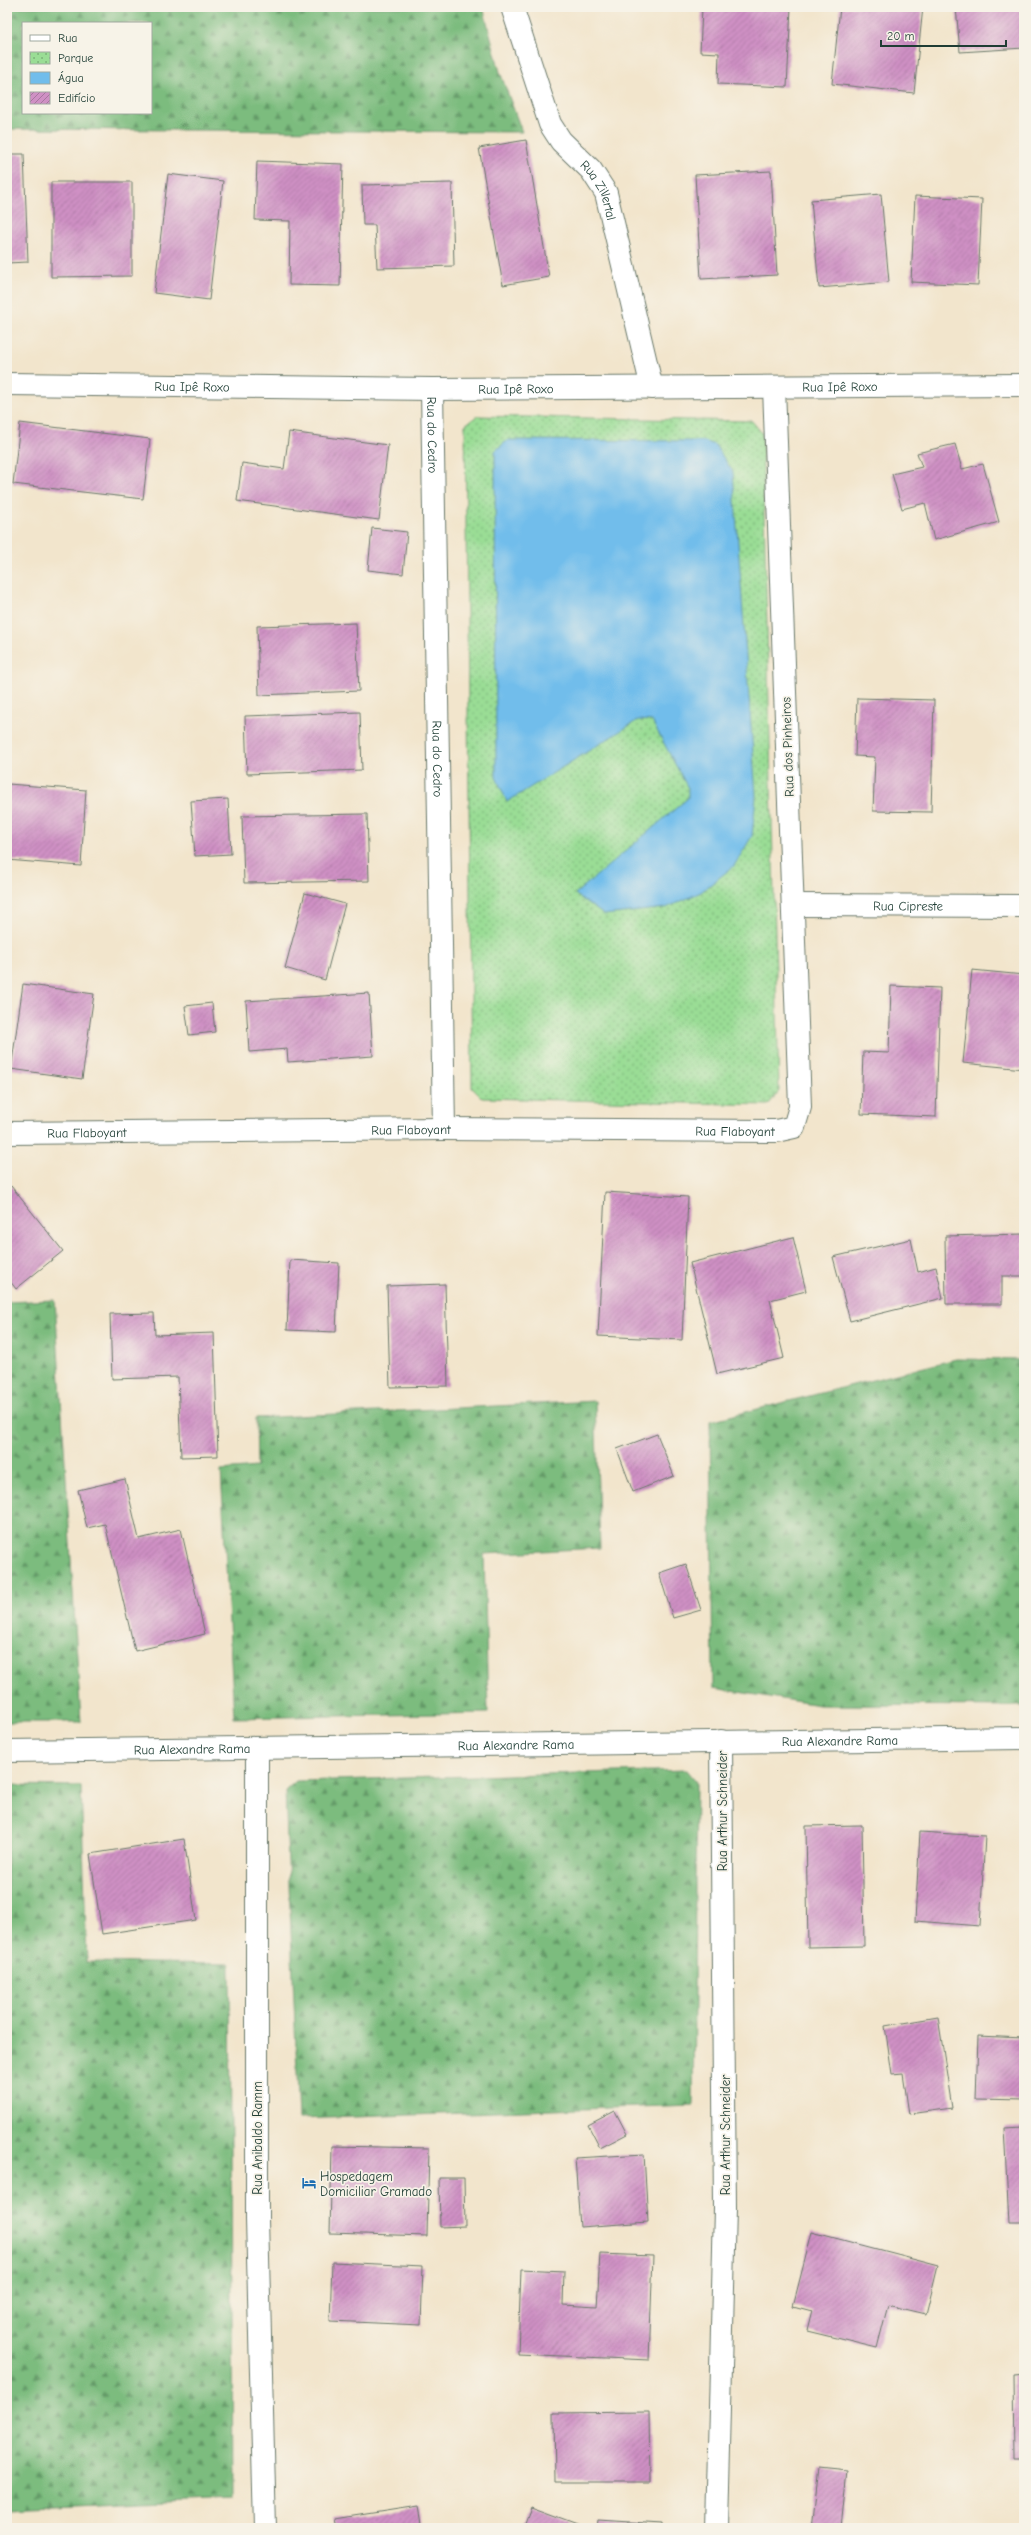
<svg xmlns="http://www.w3.org/2000/svg" width="1031" height="2535" font-family="'Comic Neue',sans-serif">
	<defs>
		<pattern id="forest-firs" width="22" height="20" patternUnits="userSpaceOnUse"><rect width="22" height="20" fill="#7bbc7e"/><path d="M5 1l3.5 6h-7zM16 11l3.5 6h-7z" fill="#649a68"/></pattern>
		<pattern id="park-dots" width="8" height="8" patternUnits="userSpaceOnUse"><rect width="8" height="8" fill="#9add95"/><path d="M2 2h.1M6 6h.1" fill="none" stroke="#7db47a" stroke-width="1.8" stroke-linecap="round"/></pattern>
		<pattern id="building-hatch" width="6" height="6" patternUnits="userSpaceOnUse"><rect width="6" height="6" fill="#cf90c4"/><path d="M-1 1l2-2M0 6l6-6M5 7l2-2" fill="none" stroke="#a777a0"/></pattern>
	</defs>
	<rect width="100%" height="100%" fill="#f7f3e8"/>
	<filter id="ink" filterUnits="userSpaceOnUse"><feTurbulence type="fractalNoise" baseFrequency=".025" numOctaves="2"/><feDisplacementMap in="SourceGraphic" scale="8" xChannelSelector="R" yChannelSelector="G"/><feConvolveMatrix kernelMatrix="1 2 1 2 8 2 1 2 1" color-interpolation-filters="sRGB"/></filter>
	<filter id="wash" filterUnits="userSpaceOnUse"><feTurbulence type="fractalNoise" baseFrequency=".012" numOctaves="4" result="noise"/><feDisplacementMap in="SourceGraphic" scale="16" xChannelSelector="R" yChannelSelector="G"/><feGaussianBlur stdDeviation="0.9" result="paint"/><feColorMatrix in="noise" values="0 0 0 0 0 0 0 0 0 0 0 0 0 0 0 0 0 1.4 0 .05"/><feComposite in="paint" operator="in"/></filter>
	<g filter="url(#wash)">
		<rect width="100%" height="100%" fill="#f2e5cc"/>
		<path fill="url(#forest-firs)" stroke="#4d7c59" fill-rule="evenodd" d="M7,7H483L500,72L522,132L7,129ZM23,23H151V113H23Z
			M55,1300L81,1722H7V1302Z
			M956,1359L1024,1360V1706L819,1705L713,1688L710,1421Z
			M595,1401L600,1548L484,1554L488,1713L234,1718L221,1470L257,1467L256,1418Z
			M687,1770L696,1781L693,2105L299,2119L285,1791L296,1781Z
			M7,1785L81,1786L87,1962L230,1964L233,2499L7,2509Z"/>
		<path fill="url(#park-dots)" stroke="#5c8d64" d="M477,416L752,421L762,433L779,1091L768,1105L482,1098L472,1088L465,425Z"/>
		<path fill="#71bdeb" stroke="#487d90" d="M508,440L704,441L715,445L733,472L756,796L752,836L734,866L701,892L666,908L604,915L575,894L688,798V788L652,721L638,720L507,802L496,777L495,451Z"/>
		<g id="blocks">
			<path fill="url(#building-hatch)" d="M791,7L787,87L718,84L719,53L700,52L702,8Z
				M840,7H923L914,93L832,84Z
				M956,7H1024V48L960,52Z
				M526,140L549,277L503,285L479,148Z
				M7,154H24L28,262L7,263Z
				M257,161L343,164L340,286L289,285L290,221L255,220Z
				M771,171L777,275L701,279L695,175Z
				M168,174L223,181L209,300L154,293Z
				M51,182H132V276L51,277Z
				M452,183L454,266L377,268L375,225H363L362,185Z
				M881,194L889,282L819,288L811,200Z
				M915,196L982,199L978,285L911,282Z
				M20,423L150,439L143,499L13,484Z
				M289,432L388,445L379,520L237,501L242,463L284,469Z
				M955,444L962,469L983,464L999,522L934,540L925,503L902,509L892,474L922,467L917,453Z
				M372,528L407,532L403,574L368,570Z
				M356,623L359,691L259,695L257,626Z
				M857,698L934,700L931,812L873,811L875,757L855,756Z
				M360,712L362,770L247,774L245,716Z
				M8,784L86,790L81,866L7,860Z
				M228,799L231,854L195,856L191,801Z
				M367,814L369,881L244,883L242,816Z
				M305,893L345,904L325,980L285,968Z
				M972,970L1024,975V1069L963,1063Z
				M23,984L94,994L82,1079L11,1069Z
				M891,986L940,988L936,1117L861,1114L863,1052L889,1053Z
				M369,993L373,1056L288,1062L287,1049L249,1052L246,1001Z
				M212,1003L215,1032L189,1035L185,1006Z
				M11,1186L63,1251L16,1289L7,1277V1189Z
				M605,1192L688,1197L682,1340L598,1336Z
				M1024,1234V1276H1002V1304H946L945,1236Z
				M793,1237L806,1291L770,1300L784,1358L717,1374L690,1263Z
				M911,1239L918,1272L936,1267L943,1298L850,1321L833,1257Z
				M290,1260L339,1263L336,1332L287,1330Z
				M445,1284L448,1386L390,1387L387,1286Z
				M154,1313L155,1335L214,1333L218,1456L181,1457L178,1377L112,1379L110,1314Z
				M657,1434L674,1476L633,1492L617,1449Z
				M125,1479L139,1539L181,1529L205,1634L135,1651L105,1524L87,1528L78,1490Z
				M686,1564L701,1610L673,1618L659,1573Z
				M862,1825L864,1946L808,1947L806,1826Z
				M920,1832L985,1836L980,1926L915,1921Z
				M184,1839L196,1920L102,1934L90,1854Z
				M938,2017L952,2108L909,2114L903,2073L892,2074L885,2026Z
				M978,2036L1024,2038V2100L976,2099Z
				M615,2111L627,2134L600,2148L588,2125Z
				M1024,2127V2223H1009L1004,2128Z
				M332,2146L429,2148L427,2236L330,2233Z
				M644,2154L648,2222L580,2227L575,2158Z
				M439,2178H464L465,2226L440,2227Z
				M812,2232L938,2265L926,2314L888,2305L877,2348L807,2331L812,2311L793,2306Z
				M600,2254L653,2256L649,2360L518,2354L521,2269L564,2271L563,2305L597,2307Z
				M332,2262L423,2266L421,2325L330,2321Z
				M1024,2375V2459H1014L1013,2376Z
				M649,2412L650,2482H555L554,2413Z
				M818,2467L847,2470L841,2528H811Z
				M418,2506L422,2528H336L334,2519Z
				M531,2507L580,2525L579,2528H523Z
				M598,2520L662,2524V2528H597Z"/>
		</g>
	</g>
	<g filter="url(#ink)">
		<use href="#blocks" fill-opacity="0" stroke="#697869" stroke-width="1"/>
		<g fill="none" stroke-linecap="round" stroke-linejoin="round">
			<defs>
				<g id="minor">
					<path id="s1" d="M512,7L550,124L561,141L591,170L606,193L652,388"/>
					<path id="s2" d="M7,384L432,389L1024,385"/>
					<path id="s3" d="M432,389L444,1129"/>
					<path id="s4" d="M793,905L1024,906"/>
					<path id="s5" d="M7,1133L444,1129L776,1131L794,1127L800,1107L774,387"/>
					<path d="M257,1749V2219L265,2528"/>
					<path d="M717,2528L725,2208L721,1741"/>
				</g>
				<g id="tertiary">
					<path id="s6" d="M7,1751L1024,1738"/>
				</g>
			</defs>
			<use href="#minor" stroke="#697869" stroke-width="24"/>
			<use href="#tertiary" stroke="#697869" stroke-width="24"/>
			<use href="#minor" stroke="#fff" stroke-width="22"/>
			<use href="#tertiary" stroke="#fff" stroke-width="22"/>
		</g>
	</g>
	<defs>
		<symbol id="hotel-bare" viewBox="-9 -9 18 18"><path d="M-6-4.5h1.5V1H6V5H4.5V3h-9V5H-6ZM-4 0a1.8 1.8 0 1 1 3.6 0ZM.5 0V-2.5h3Q6-2.5 6 0Z" fill="#1f6fb2" stroke="#f7f3e8" stroke-width="2.5" paint-order="stroke"/></symbol>
	</defs>
	<g fill-rule="evenodd">
		<use href="#hotel-bare" x="299" y="2173" width="20" height="20"/>
	</g>
	<g text-anchor="middle" stroke-width="3.5" stroke-linejoin="round" paint-order="stroke">
		<g font-size="13" fill="#1f3d34" stroke="#f7f3e8">
			<text dy="5" stroke="none"><textPath href="#s1" startOffset="207">Rua Zillertal</textPath></text>
			<text dy="5" stroke="none"><textPath href="#s2" startOffset="185">Rua Ipê Roxo</textPath></text>
			<text dy="5" stroke="none"><textPath href="#s2" startOffset="833">Rua Ipê Roxo</textPath></text>
			<text dy="5" stroke="none"><textPath href="#s2" startOffset="509">Rua Ipê Roxo</textPath></text>
			<text dy="5" stroke="none"><textPath href="#s3" startOffset="46">Rua do Cedro</textPath></text>
			<text transform="translate(787 747) rotate(-92)" y="5">Rua dos Pinheiros</text>
			<text dy="5" stroke="none"><textPath href="#s3" startOffset="370">Rua do Cedro</textPath></text>
			<text dy="5" stroke="none"><textPath href="#s4" startOffset="115">Rua Cipreste</textPath></text>
			<text dy="5" stroke="none"><textPath href="#s5" startOffset="404">Rua Flaboyant</textPath></text>
			<text dy="5" stroke="none"><textPath href="#s5" startOffset="728">Rua Flaboyant</textPath></text>
			<text dy="5" stroke="none"><textPath href="#s5" startOffset="80">Rua Flaboyant</textPath></text>
			<text dy="5" stroke="none"><textPath href="#s6" startOffset="833">Rua Alexandre Rama</textPath></text>
			<text dy="5" stroke="none"><textPath href="#s6" startOffset="509">Rua Alexandre Rama</textPath></text>
			<text dy="5" stroke="none"><textPath href="#s6" startOffset="185">Rua Alexandre Rama</textPath></text>
			<text transform="translate(722 1811) rotate(-90)" y="5">Rua Arthur Schneider</text>
			<text transform="translate(725 2135) rotate(-90)" y="5">Rua Arthur Schneider</text>
			<text transform="translate(257 2138) rotate(-90)" y="5">Rua Anibaldo Ramm</text>
		</g>
		<g font-size="13" fill="#1f3d34" stroke="#f7f3e8" text-anchor="start">
			<text x="320" y="2181">Hospedagem<tspan x="320" dy="15">Domiciliar Gramado</tspan></text>
		</g>
	</g>
	<rect width="1031" height="2535" fill="none" stroke="#f7f3e8" stroke-width="24"/>
	<rect x="22" y="22" width="130" height="92" fill="#f7f3e8" stroke="#a1aaa0"/>
	<rect x="30" y="35" width="20" height="6" fill="#ffffff" stroke="#a1aaa0"/>
	<text x="58" y="42" font-size="12" fill="#1f3d34">Rua</text>
	<rect x="30" y="52" width="20" height="12" fill="url(#park-dots)" stroke="#a1aaa0"/>
	<text x="58" y="62" font-size="12" fill="#1f3d34">Parque</text>
	<rect x="30" y="72" width="20" height="12" fill="#71bdeb" stroke="#a1aaa0"/>
	<text x="58" y="82" font-size="12" fill="#1f3d34">Água</text>
	<rect x="30" y="92" width="20" height="12" fill="url(#building-hatch)" stroke="#a1aaa0"/>
	<text x="58" y="102" font-size="12" fill="#1f3d34">Edifício</text>
	<path d="M881 40v6h125v-6" fill="none" stroke="#1f3d34" stroke-width="2"/>
	<text x="887" y="40" font-size="12" fill="#1f3d34" stroke="#f7f3e8" stroke-width="3" paint-order="stroke">20 m</text>
</svg>
